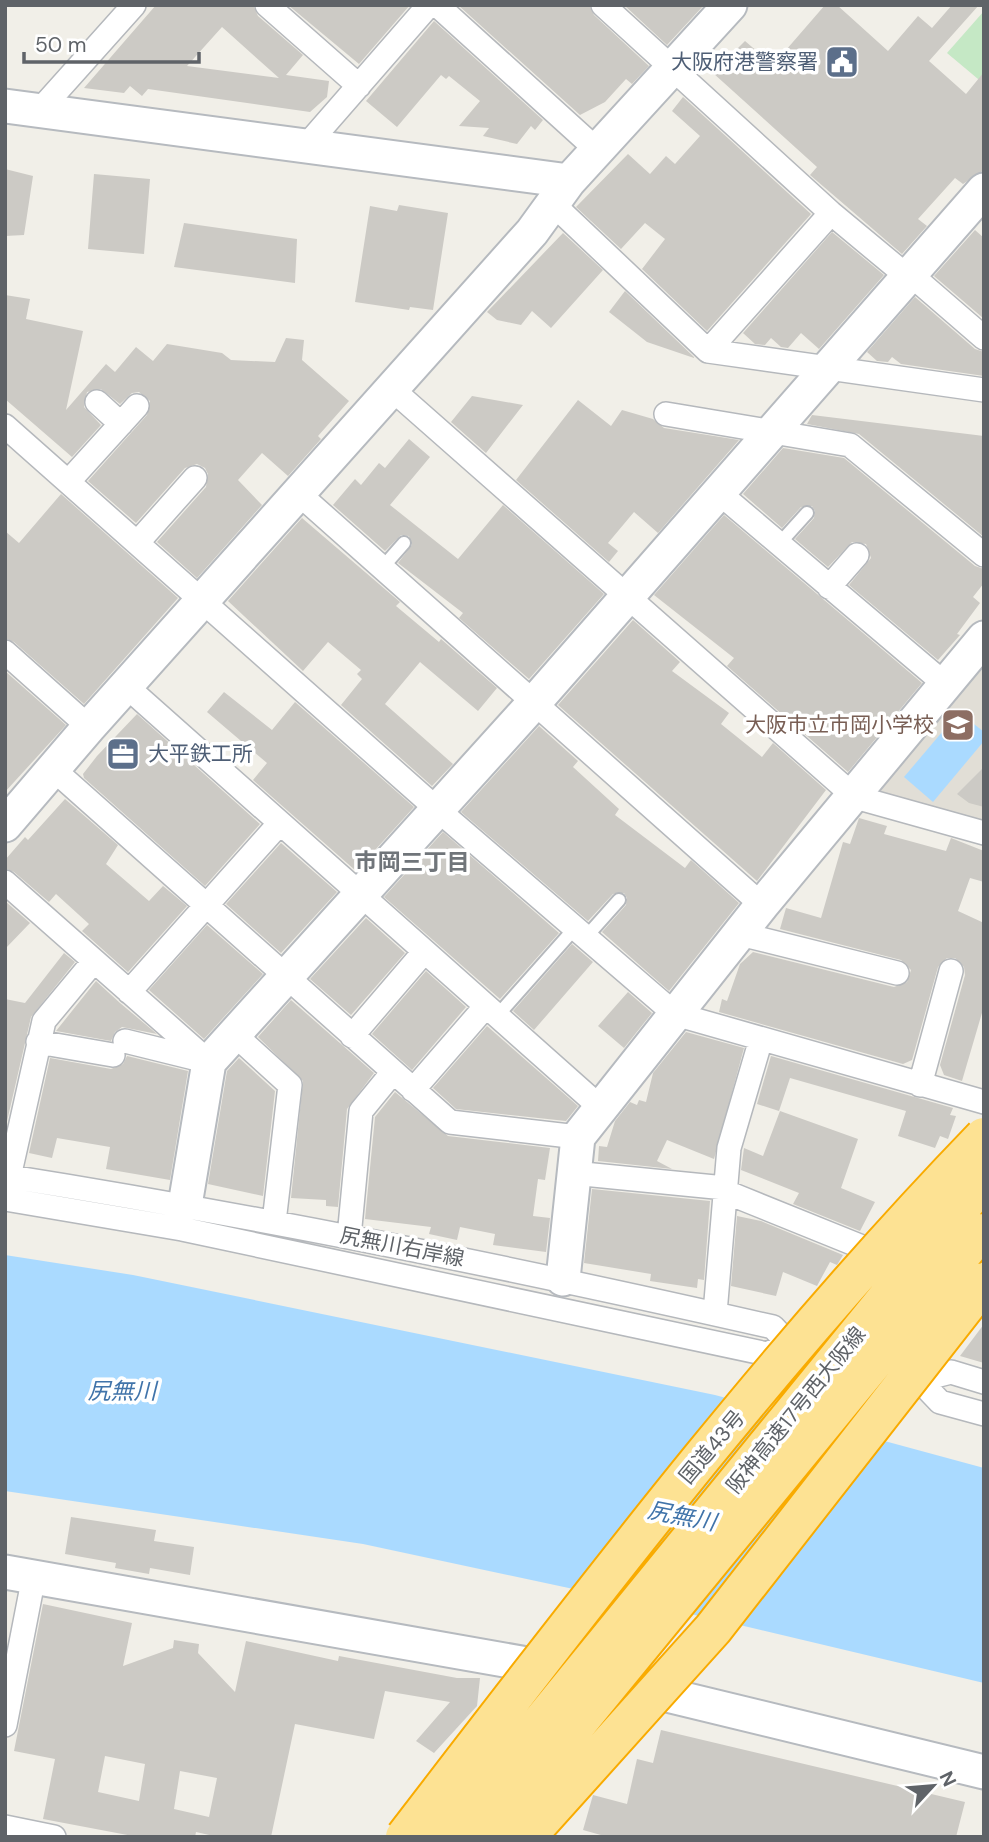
<svg xmlns="http://www.w3.org/2000/svg" width="989" height="1842" font-family="'DM Sans','Noto Sans JP',sans-serif">
	<rect width="100%" height="100%" fill="#f1efe8"/>
	<path fill="#e1ded6" d="M984,660V820L882,794L880,789Z"/>
	<path fill="#c5e8c5" d="M984,11V84L947,53Z"/>
	<path fill="#aadaff" d="M959,712L984,732V741L933,802L904,777Z
		M5,1255L133,1275L715,1395L984,1468V1683L723,1621L363,1544L5,1491Z"/>
	<path fill="#cccac5" fill-rule="evenodd" d="M156,5H253L258,16L303,55L286,75L329,81L327,97L310,112L148,89L142,96L130,86L124,93L84,88ZM222,27L279,78L187,66Z
		M288,5H410L359,64Z
		M458,5H589L594,15L649,66L632,84L626,79L605,102L580,115Z
		M624,5H704L667,45Z
		M825,5H837L888,51L918,16L932,28L952,5H979L929,61L966,94L984,72V170L963,184L955,178L918,219L927,226L902,254L810,175L817,167L713,73L745,41L773,65Z
		M434,21L543,120L535,130L531,126L517,144L483,136L489,128L459,126L480,101L449,76L446,79L441,75L397,127L366,101Z
		M683,97L811,214L707,331L642,269L665,239L645,223L621,249L576,207L628,154L650,174L666,156L675,164L700,136L672,111Z
		M5,169L33,176L24,235L5,236Z
		M94,174L150,179L144,254L88,249Z
		M399,205L448,213L433,310L410,307L409,310L355,302L370,206L397,211Z
		M184,223L297,239L295,283L174,267Z
		M975,230L984,238L983,318L934,276Z
		M832,232L884,275L819,349L801,333L788,348L781,347L771,338L765,345L755,344L743,333L736,341Z
		M563,233L603,270L551,328L532,311L521,325L497,320L487,312Z
		M625,291L694,357V358L647,342L609,312Z
		M5,295L30,299L26,319L83,331L66,410L106,364L115,372L136,347L153,361L167,344L222,353L231,360L275,362L286,338L304,340L302,360L349,401L318,436L321,439L288,476L262,453L238,480L262,505L197,578L157,542L206,487L208,474L205,468L197,464L185,468L136,523L88,481L147,415L150,401L139,392L132,393L120,404L101,389L87,392L84,407L101,425L72,457L5,399Z
		M915,297L975,349L984,352V376L901,364L892,357L888,362L877,361L867,352Z
		M472,396L523,405L486,453L451,422Z
		M578,400L611,426L622,410L653,419L664,428L739,440L658,533L634,512L608,543L618,551L609,562L516,480Z
		M812,415L984,436V537L859,434L807,424Z
		M409,439L430,457L390,505L458,559L503,505L604,594L529,679L459,618L463,613L398,563L412,545L409,536L401,535L385,551L333,505L355,479L361,485L379,463L385,468Z
		M783,448L844,458L975,566L984,569V583L973,597L980,603L957,634L960,635L938,660L849,585L871,558L866,544L852,542L828,567L795,539L814,518L815,511L812,506L801,507L782,528L743,494Z
		M61,494L178,598L84,704L14,642L5,638V531L19,543Z
		M724,515L922,683L848,772L727,666L734,658L654,595Z
		M302,518L400,602L396,606L439,642L441,639L497,688L478,711L420,662L385,704L453,764L432,786L341,705L362,679L357,674L361,670L328,642L303,671L228,601Z
		M633,620L680,662L672,671L729,713L721,724L762,757L773,743L826,790L757,881L558,705Z
		M5,671L66,725L5,792Z
		M224,692L272,730L295,702L414,807L356,871L253,780L267,763L207,712Z
		M137,714L260,824L205,886L84,778L83,774L97,756Z
		M539,726L578,761L573,767L619,809L615,815L685,868L691,860L739,903L669,991L602,932L626,905L627,898L624,893L613,894L588,921L461,812Z
		M984,767V807L969,803L957,794Z
		M65,799L118,845L106,864L149,901L163,886L187,906L128,972L82,931L89,924L56,894L49,902L14,872L5,868V860L25,837L28,840Z
		M859,818L887,826L884,834L946,851L951,838L984,851V882L970,878L958,911L984,923V1006L962,1081L944,1075L940,1065L965,975L964,967L955,958H947L938,967L912,1060L903,1064L719,1012L722,999L727,1001L740,964L753,952L894,987L907,982L911,970L901,960L780,929L786,908L821,918L843,842L850,844Z
		M443,832L559,933L500,999L384,897Z
		M281,843L337,892L281,953L226,904Z
		M5,901L30,923L5,949Z
		M366,918L405,953L351,1015L310,979Z
		M207,925L263,974L204,1039L149,990Z
		M572,944L593,962L534,1030L513,1011Z
		M64,953L75,962L31,1017L5,1130V999L25,1003Z
		M426,971L466,1007L412,1070L372,1034Z
		M96,981L120,1003L157,1034L122,1027L115,1032L111,1041L56,1031Z
		M628,992L652,1013L624,1048L598,1026Z
		M291,1000L374,1073L347,1109L338,1207L326,1206V1200L291,1198L303,1081L258,1037Z
		M487,1026L578,1106L566,1121L456,1109L433,1088Z
		M686,1032L744,1048L714,1159L667,1140L657,1161L672,1169L598,1161L599,1146L607,1147L615,1121L630,1102L637,1105L639,1100L646,1102L653,1073Z
		M127,1056L188,1071L170,1180L106,1169L110,1147L57,1138L52,1158L29,1153L50,1058L111,1069L123,1064Z
		M771,1056L953,1108L950,1115L956,1116L948,1139L940,1136L935,1148L898,1136L906,1111L790,1078L779,1111L757,1104Z
		M239,1058L275,1091L263,1196L208,1184L227,1071Z
		M395,1092L448,1136L550,1148L545,1180L538,1179L533,1216L550,1218L546,1252L493,1245L495,1234L460,1227L457,1240L429,1234L431,1227L365,1219L375,1117Z
		M780,1111L858,1139L841,1188L875,1202L860,1231L793,1204L799,1193L741,1170L744,1148L763,1156Z
		M592,1189L710,1201L704,1280L698,1279L697,1288L650,1281L651,1274L584,1263Z
		M737,1216L761,1221L843,1255L837,1265L830,1262L817,1286L783,1272L776,1296L731,1286Z
		M984,1324V1363L960,1356Z
		M71,1517L156,1530L154,1541L194,1547L190,1575L150,1568L149,1574L115,1568L116,1563L65,1554Z
		M43,1604L132,1623L123,1666L173,1648L174,1640L199,1644L198,1653L235,1692L246,1641L338,1661L339,1656L457,1678H480L477,1706L434,1753L416,1741L450,1702L385,1691L374,1739L295,1724L271,1837H218L196,1832L195,1837H138L43,1819L55,1759L14,1751ZM105,1756L145,1764L139,1801L98,1792ZM180,1771L217,1778L209,1817L174,1809Z
		M661,1730L965,1802L956,1837H608L583,1830L593,1795L627,1804L637,1759L653,1763Z"/>
	<g fill="none" stroke-linecap="round" stroke-linejoin="round">
		<defs>
			<path id="lane" d="M779,544L807,513
				M382,568L404,543
				M586,937L619,900
				M497,1016L575,928"/>
			<path id="street" d="M267,5L359,86
				M437,5L597,150
				M603,5L831,213L908,277
				M40,110L134,5
				M306,146L429,5
				M553,204L708,351L984,390
				M910,274L984,338
				M708,351L831,213
				M393,390L855,797L984,833
				M97,402L121,424
				M666,414L850,445L984,555
				M5,426L438,810L675,1014L984,1102
				M69,481L137,406
				M718,492L946,685
				M298,493L762,905
				M138,542L195,478
				M829,587L857,555
				M5,652L89,727
				M126,686L601,1108
				M53,769L450,1122L578,1137
				M5,882L209,1062
				M740,934L897,973
				M129,992L279,824
				M234,1034L290,1085L274,1222
				M352,1036L424,952
				M125,1041L206,1061
				M38,1042L113,1055
				M920,1085L951,971
				M413,1090L486,1006
				M573,1173L725,1188L731,1194L867,1249
				M5,1176C263,1217 518,1269 773,1327L789,1344
				M9,1177L44,1021L94,961
				M5,1199L182,1229L767,1354L789,1344L847,1360
				M349,1237L361,1111L393,1072
				M715,1313L729,1148L761,1039
				M900,1375L919,1380L940,1402L984,1414
				M919,1380L951,1372L984,1382
				M5,1725L34,1576
				M5,1827L54,1837"/>
			<path id="secondary" d="M5,106L569,181
				M5,825L89,727L532,232L569,181L730,5
				M185,1205L209,1062L533,704L984,190
				M563,1279L578,1137L762,905L984,638
				M5,1572L561,1670
				M634,1687L984,1772"/>
		</defs>
		<use href="#lane" stroke="#b5b8bc" stroke-width="16"/>
		<use href="#street" stroke="#b5b8bc" stroke-width="26"/>
		<use href="#secondary" stroke="#b6babf" stroke-width="37"/>
		<use href="#lane" stroke="#fff" stroke-width="12"/>
		<use href="#street" stroke="#fff" stroke-width="23"/>
		<use href="#secondary" stroke="#fff" stroke-width="33"/>
		<defs>
			<path id="highway-bridge" d="M405,1837C589,1598 773,1355 984,1137
				M448,1837L984,1179
				M484,1837L979,1233
				M526,1837L713,1629L984,1282"/>
		</defs>
		<use href="#highway-bridge" stroke="#f9ab00" stroke-width="42" stroke-linecap="butt"/>
		<use href="#highway-bridge" stroke="#fde293" stroke-width="38"/>
	</g>
	<defs>
		<symbol id="civic-square" viewBox="-11 -11 22 22"><rect x="-9" y="-9" width="18" height="18" rx="4" fill="#5c6f8a" stroke="#fff"/><path d="M-.6-6.5H3V-4.5H.6V-3L4-1V1h2V6H-6V1h2V-1L-.6-3ZM-1.2 2.5V6h2.4V2.5Z" fill="#fff"/></symbol>
		<symbol id="school-square" viewBox="-11 -11 22 22"><rect x="-9" y="-9" width="18" height="18" rx="4" fill="#8d6e63" stroke="#fff"/><path d="M0-5L7-2L0 1L-7-2ZM-4 1L0 2.5L4 1V4Q0 6-4 4Z" fill="#fff"/></symbol>
		<symbol id="office-square" viewBox="-11 -11 22 22"><rect x="-9" y="-9" width="18" height="18" rx="4" fill="#5c6f8a" stroke="#fff"/><path d="M-6-3h4V-5.5h4V-3h4V5H-6ZM-1-4.5V-3h2v-1.5ZM-6 0V1H6V0Z" fill="#fff"/></symbol>
	</defs>
	<g fill-rule="evenodd">
		<use href="#civic-square" x="823" y="43" width="38" height="38"/>
		<use href="#school-square" x="939" y="706" width="38" height="38"/>
		<use href="#office-square" x="104" y="735" width="38" height="38"/>
	</g>
	<g text-anchor="middle" stroke-width="7" stroke-linejoin="round" paint-order="stroke">
		<g font-size="21" fill="#4e5e75" stroke="#fff" text-anchor="end">
			<text x="818" y="69">大阪府港警察署</text>
			<text x="148" y="761" text-anchor="start">大平鉄工所</text>
		</g>
		<g font-size="21" fill="#785e54" stroke="#fff" text-anchor="end">
			<text x="934" y="732">大阪市立市岡小学校</text>
		</g>
		<g font-size="21" fill="#5f6368" stroke="#fff">
			<text transform="translate(402 1247) rotate(11)" y="7">尻無川右岸線</text>
			<text transform="translate(796 1410) rotate(-51)" y="7">阪神高速17号西大阪線</text>
			<text transform="translate(712 1447) rotate(-50)" y="7">国道43号</text>
		</g>
		<g font-size="23" font-weight="bold" fill="#70757a" stroke="#fff">
			<text x="412" y="870">市岡三丁目</text>
		</g>
		<g font-size="23" font-style="italic" fill="#4174aa" stroke="#fff">
			<text x="122" y="1399">尻無川</text>
			<text transform="translate(682 1516) rotate(11)" y="8">尻無川</text>
		</g>
	</g>
	<rect width="989" height="1842" fill="none" stroke="#5f6368" stroke-width="14"/>
	<g transform="translate(933 1786) rotate(64)" stroke="#ffffff" stroke-width="5" paint-order="stroke">
	<path d="M0-5L12 26L0 18L-12 26Z" fill="#5f6368"/>
	<text y="-10" font-size="19" font-weight="bold" text-anchor="middle" fill="#5f6368">N</text>
	</g>
	<path d="M24 52v10h175v-10" fill="none" stroke="#5f6368" stroke-width="3.5"/>
	<text x="35" y="52" font-size="21" fill="#5f6368" stroke="#ffffff" stroke-width="5" paint-order="stroke">50 m</text>
</svg>
